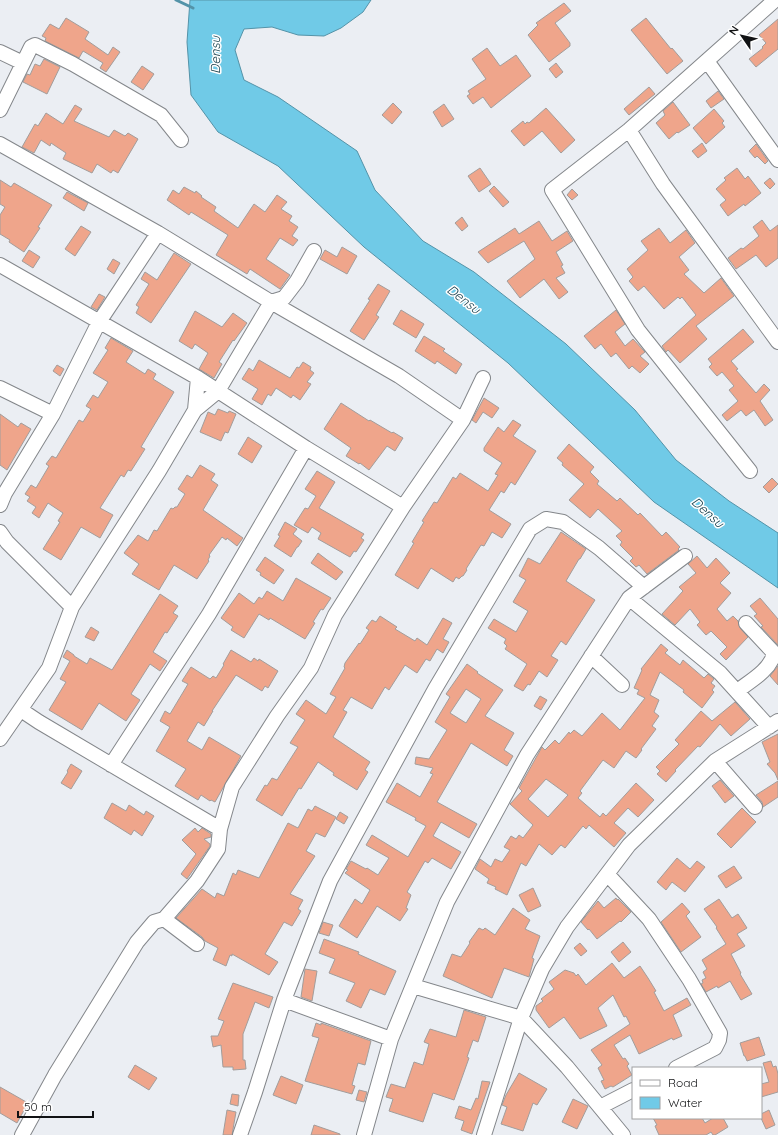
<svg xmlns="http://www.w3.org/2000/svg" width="778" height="1135" font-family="Quicksand,sans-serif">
	<rect width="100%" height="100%" fill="#ebeef3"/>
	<path fill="#70cae7" stroke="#5493a8" d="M190,0H371L363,12L341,28L324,36L298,35L272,27L244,29L235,50L244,80L278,97L357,151L375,190L423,241L474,272L566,344L635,410L676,460L729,501L778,533V588L654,502L508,363L364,247L278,166L218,132L191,95L187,42Z"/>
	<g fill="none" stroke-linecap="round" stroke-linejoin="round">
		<path stroke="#5493a8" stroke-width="3" d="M176,0L193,8"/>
	</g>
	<path fill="#efa58b" stroke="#a29d9b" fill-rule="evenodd" d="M564,3L571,11L555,23L570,43V46L549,62L528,35L538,25L536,23Z
		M66,18L89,32L85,39L108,55L113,47L120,52L106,72L100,68L103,63L83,51L79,58L45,41L46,38L42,36L50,24L59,29Z
		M646,18L671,49L672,48L683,61L667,74L631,30Z
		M778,19V49L756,67L749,59L763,48L762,47L766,43L759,35Z
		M487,48L500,66L516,55L531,76L491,108L483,97L473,104L467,96L470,94L468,91L486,79L472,59Z
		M44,59L60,67L47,94L23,82L27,74L30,75L35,64L40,66Z
		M556,63L563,72L556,78L549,69Z
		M142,66L154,74L143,90L131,82Z
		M649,87L655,94L629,115L624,109Z
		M718,91L724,99L711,108L706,101Z
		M673,102L690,125L678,133L677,132L669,139L656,123L665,115L663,111Z
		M393,103L402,112L392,124L382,115Z
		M444,104L454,119L442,127L433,112Z
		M75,105L82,109L74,121L109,137L114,130L125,136L128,133L138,139L118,173L113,170L111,173L97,164L92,173L63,159L66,153L51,143L50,146L41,140L34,153L22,147L35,124L38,126L46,113L63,124Z
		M546,108L575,140L561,153L542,131L524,146L511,131L523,121L525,124L527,122L529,123Z
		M714,109L724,121L722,123L725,127L706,144L693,128Z
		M702,143L707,151L698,158L692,151Z
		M756,144L768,161L765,164L757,156L755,158L749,151Z
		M480,168L491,184L479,192L468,176Z
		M737,168L745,179L748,176L761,193L745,206L744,204L728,216L720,205L726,200L716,189L726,180L724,178Z
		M770,178L775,184L770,189L764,183Z
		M0,180L11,187L14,183L52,205L38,227L40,228L24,252L9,242L10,240L0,234V215L5,207L0,204Z
		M494,186L509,202L503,207L489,191Z
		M184,187L195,193L196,191L202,196L201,197L216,207L214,211L238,228L254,204L265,212L277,195L287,202L281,209L292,216L289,221L298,227L292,236L298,240L293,246L280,238L266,259L290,275L280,289L250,269L247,274L216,255L228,235L191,212L189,215L167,200L173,190L179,194Z
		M572,189L578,195L572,200L567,195Z
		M67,192L88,203L84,211L63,198Z
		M462,217L468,226L462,231L455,223Z
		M762,220L770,231L778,225V258L766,267L756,255L736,269L728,258L741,248L743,249L759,236L753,227Z
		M539,221L552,241L567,231L573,241L556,252L563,265L561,266L565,273L556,278L568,292L559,299L544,279L520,298L507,281L535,259L524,241L488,263L478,252L515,228L519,234Z
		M81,226L91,232L75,256L65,249Z
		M659,228L670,243L686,230L695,243L679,257L689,270L684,274L704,293L721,278L734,296L696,326L707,339L680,363L668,350L666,352L662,346L696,315L682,297L680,299L678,297L664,309L644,286L638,291L629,281L633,277L627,269L648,250L641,241Z
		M342,247L357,256L347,274L320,259L325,250L337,257Z
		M29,250L40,257L33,268L22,261Z
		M174,253L191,264L151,323L136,313L139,307L136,305L149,284L141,279L145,272L157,280Z
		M113,259L120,263L114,274L107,269Z
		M378,284L390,291L376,315L379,317L364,340L350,331L370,300L368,299Z
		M99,294L105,297L97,310L91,307Z
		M401,310L424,324L416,338L393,324Z
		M616,310L625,324L615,332L625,346L633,339L645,352L640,356L649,364L640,373L632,366L629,369L616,353L611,357L601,344L595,349L584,336Z
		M195,311L222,327L233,313L247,323L234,341L233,340L219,362L222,364L214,378L199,369L208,353L195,344L192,349L179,341Z
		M743,329L754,342L731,361L738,369L736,370L756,393L764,384L770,390L760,401L773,420L765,426L754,410L746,416L741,410L727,421L722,415L738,401L729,390L734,386L722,372L717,376L709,367L712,364L708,359Z
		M424,336L445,349L443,351L462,364L456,374L437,361L435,364L415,351Z
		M111,338L133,351L126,362L145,374L148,369L156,374L153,379L174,392L141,447L145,449L131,471L128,470L124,477L121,475L100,508L113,515L100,538L81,527L61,560L43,549L60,522L58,521L63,513L48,503L39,518L32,513L36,507L27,501L30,497L25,494L31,485L36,488L49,466L46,464L52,456L56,458L79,420L83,422L91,409L86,406L93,395L98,398L108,382L93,373L108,350L105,348Z
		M259,360L290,378L297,367L299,368L303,362L311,367L310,370L314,373L307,382L311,384L300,400L293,395L291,398L276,388L271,396L268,394L262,405L252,399L258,389L242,379L249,368L253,371Z
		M57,365L64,369L60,376L53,371Z
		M484,398L499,408L492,418L483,412L476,423L472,420Z
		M341,403L369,421L370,420L392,433L393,432L403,438L395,451L387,446L369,470L360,463L359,464L346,456L351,448L324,429Z
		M218,409L228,413L229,411L236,414L228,433L225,432L221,441L200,432L208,412L215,415Z
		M0,414L18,427L21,423L31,429L7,470L0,465Z
		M513,420L521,425L513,436L536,451L515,485L511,482L504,493L501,491L489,510L511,524L502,538L492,532L484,546L481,545L466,569L467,570L463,576H462L459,579L456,577L453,582L431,568L418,589L395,575L414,543L412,542L424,522L422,521L434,502L437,503L453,477L456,479L460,473L488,491L498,475L495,474L502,463L484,451V448L498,427L504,432Z
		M248,437L262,446L252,463L238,454Z
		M569,444L594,467L590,472L599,481L597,484L617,501L620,498L638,515L640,513L662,536L666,532L680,547L678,549L679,550L647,574L639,565L636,567L630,561L633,558L620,545L622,542L616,536L622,531L598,509L590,518L569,500L584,484L562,465L563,463L557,458Z
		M200,465L215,474L211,480L218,485L203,510L243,538L237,546L227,538L226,540L222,537L209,555L210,556L208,560L209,561L197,579L174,565L159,590L132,574L139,564L124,553L138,535L148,541L154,530L157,531L171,508L173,509L175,507H177L185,494L178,489L182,483L187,475L192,478Z
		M317,471L335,482L319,508L364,534L361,538L364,540L356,552L354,551L350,557L318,539L321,533L312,527L308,533L294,525L305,508L308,509L316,496L305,489Z
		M772,478L778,484L769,493L763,487Z
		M285,522L297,529L293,534L302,541L298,547H297L291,557L274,546L280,536L278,535Z
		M561,532L586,549L580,559H579L566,581L595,600L566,645L561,641L551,656L558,660L547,677L539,671L530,685L528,684L523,691L514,686L527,664L505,649L507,646L504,643L506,639L488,628L494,619L516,632L528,611L513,602L526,580L519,576L528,558L540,564Z
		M318,553L343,572L336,580L311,563Z
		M697,556L707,568L716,558L730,573L720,583L731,593L717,609L727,621L733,616L738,621L740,628L748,637L726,660L720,654L727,647L711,631L706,635L697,625L700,622L690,609L675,625L662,614L683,591L679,587L696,573L688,564Z
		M265,557L284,570L274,584L260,575L261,573L256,570Z
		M296,578L331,598L323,610L321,609L313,622L315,623L305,639L270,618L269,620L259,614L244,638L231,630L233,627L221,618L239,593L254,604L259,597L262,599L267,591L283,601Z
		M160,594L178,606L173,613L178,616L167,633L165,632L153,652L167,661L160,671L150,664L131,694L140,700L126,721L99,703L82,730L49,710L66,682L60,679L70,661L63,657L67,650L74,655V656L87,664L90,658L112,670Z
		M760,598L778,619V645L761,627L763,626L754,616L757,614L750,606Z
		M380,616L397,627L395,629L415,641L417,638L427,645L443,618L452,623L443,639L449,642L443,653L437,649L430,661L426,659L417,673L405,665L389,690L385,687L372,709L351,697L343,710L347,712L333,737L370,762L365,770L368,772L357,790L333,775L334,773L318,762L301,789L299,788L282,816L256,800L265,785L267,786L272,778L277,780L298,747L290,743L305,720L296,714L306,700L326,714L336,697L330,694L345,668L344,667L345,663L359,643L360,644L369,630L366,628L372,620L376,622Z
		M91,627L99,632L94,641L85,637Z
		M661,644L668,650L665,653L680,665L683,660L704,678L708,674L714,679L711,683L715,686L712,690L714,692L702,708L683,692L684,690L660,672L650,695L659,700L654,712L659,716L652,726L656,729L641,749L642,750L636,758L626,751L614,768L603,760L580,791L582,793L578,798L600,817L603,813L606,816L636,783L654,800L638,817L628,808L614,823L626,833L614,847L589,825L586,829L583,826L565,848L561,845L552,855L539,844L526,866L521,863L507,895L495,889L496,887L487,883L489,879L475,869L480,859L491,867L495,859L502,862L510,850L504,847L511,836L516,839L519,835L523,838L533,825L510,804L522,791L519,788L542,747L545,750L555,740L559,744L569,732L570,734L574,730L582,736L602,713L620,730L645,698L637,694L639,690L634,688L642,670L641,669ZM546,779L568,795L548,817L528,799Z
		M231,650L251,662L254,658L258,661L259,659L278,671L268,688L265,686L262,691L236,675L212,711H213L204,726L198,722L187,741L202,750L209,737L241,756L215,802L211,800L210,801L201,795L198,800L175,786L186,769L156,751L170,727L160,721L165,711L170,714L188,684L182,681L191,667L210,679L213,676L216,678L224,665L223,664Z
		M467,664L478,672L477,673L503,690L485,716L514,733L504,750L513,756L507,766L471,743L437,802L477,824L469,838L441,822L433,836L461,852L451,869L432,858L428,863L425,861L407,892L411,895L406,908L408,909L400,921L377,906L357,938L339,926L355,899L362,904L370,890L345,873L348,870L346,869L351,861L366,869L367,868L378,875L389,858L366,845L372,835L408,857L426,826L415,820L416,818L386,802L397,783L420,797L433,774L430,773L433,768L415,764L416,757L429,759L447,730L435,722L450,697L446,694ZM466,689L481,699L466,723L450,713Z
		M778,666V685L770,676Z
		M540,696L547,700L541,710L534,706Z
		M735,702L750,719L731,736L720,724L700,747L698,746L675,770L676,771L666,782L657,774L660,771L656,767L679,744L675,740L701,711L712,721Z
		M778,734V780L775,773L767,764L770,762L762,742Z
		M71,764L82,771L71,789L61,783L68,772L67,771Z
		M720,780L734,796L725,803L712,786Z
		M778,781V797L763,807L762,802L756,795Z
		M112,803L126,811L129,805L144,815L146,811L154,816L142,836L134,830L131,835L104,818Z
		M315,806L336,817L325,837L316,833L306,851L315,856L290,894L303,900L298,909L301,911L292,926L284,922L265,954L278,962L269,975L232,954V956L230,955L226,966L213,960L218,948L205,941L202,937L176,918L202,889L215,898L217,893L224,896L233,873L236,875L238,870L259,878L288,823L298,828L308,809L312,811Z
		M742,808L756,822L731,848L717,834Z
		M340,812L348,817L344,824L336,819Z
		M195,828L198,832L202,828L211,834V837L204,839L210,844V846L187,879L181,874L196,854L182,840Z
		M677,858L690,869L697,861L705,867L685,892L672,882L666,890L657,882Z
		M734,866L742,878L726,888L718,876Z
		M533,888L541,906L528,912L519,895Z
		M616,898L617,900L618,899L631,912L621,922L620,921L597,939L589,929L588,930L581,922L598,901L604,908Z
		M719,899L732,918L738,914L747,928L737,934L745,946L731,954L741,973L740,974L752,994L741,1000L730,981L718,988L717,986L706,992L701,984L703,983L702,980L706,978L703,972L707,969L702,960L726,944L716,928L717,927L704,909Z
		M682,903L690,912L686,916L701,937L681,952L661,922Z
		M513,908L530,920L525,929L540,936L532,958L534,959L529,977L504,968L492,998L443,976L452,954L461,957L470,943L469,942L479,928L483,930L485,928L495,935Z
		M323,922L333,925L329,936L319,933Z
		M324,939L359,952L358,954L396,971L385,995L370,989L361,1008L346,1001L355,983L329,973L335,959L319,953Z
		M623,942L631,952L619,962L611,952Z
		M580,943L587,951L581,956L574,948Z
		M612,963L624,978L640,966L648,978L656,991L654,992L664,1011L687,998L691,1005L673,1015L682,1036L673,1040L672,1038L639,1054L630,1035L614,1045L623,1059L625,1058L629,1064L627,1066L632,1075L613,1087L611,1086L605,1089L601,1081L604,1080L598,1068L602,1065L591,1050L630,1024L626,1016L624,1017L613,995L598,1008L607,1026L580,1039L564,1017L549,1028L536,1010V1006L543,1001L541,999L554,989L549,982L565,970L574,973L576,976L578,974L586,985Z
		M305,969L317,971L312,1001L301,997Z
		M233,983L273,997L269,1008L255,1002L243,1034V1060H245L246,1069L233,1070V1067H223L221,1045L213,1047L211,1036H218L224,1021L218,1019Z
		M464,1010L486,1017L478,1042L473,1040L467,1057L469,1058L454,1100L433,1093L423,1122L389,1111L393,1099L386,1097L391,1084L405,1088L414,1062L423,1065L429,1044L424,1042L430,1029L456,1037Z
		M316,1023L321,1025V1023L371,1041L365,1065L358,1063L352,1085L355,1086L352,1094L305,1081L319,1038L312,1036Z
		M759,1037L765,1055L747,1061L745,1056H744L740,1043Z
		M771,1061L773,1067L776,1066L778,1074V1092L761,1097V1084L769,1082L763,1063Z
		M135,1065L157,1078L149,1090L128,1077Z
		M519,1073L547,1089L537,1105L533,1103L523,1131L501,1124L507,1107L502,1105L506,1095Z
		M281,1076L303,1085L296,1104L273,1095Z
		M482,1081L490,1082L472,1134L461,1130L464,1121L455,1118L459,1106L471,1110L476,1098L478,1099Z
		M0,1087L28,1103L17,1123L0,1113Z
		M359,1090L367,1092L364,1102L356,1100Z
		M232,1094L239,1095L238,1106L230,1104Z
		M573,1099L588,1106L577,1129L562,1122Z
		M227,1110L236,1112L232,1135H223Z
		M769,1110L775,1125L766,1129L761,1118V1114Z
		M653,1118H702L705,1123L713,1118H723L728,1127L715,1135H713L711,1132L706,1135H659L655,1126L657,1125Z
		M314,1125L340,1134V1135H311Z"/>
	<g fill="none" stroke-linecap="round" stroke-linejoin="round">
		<defs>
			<path id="minor" d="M0,52L23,63
				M707,61L778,160
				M0,110L31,47L35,45L73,64L161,115L181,140
				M629,130L663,184L778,342
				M0,144L158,233L271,302L399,376L463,420L403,507L335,615L311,668L277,716L232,787L220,829
				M0,265L198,378L306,448L403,507
				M0,388L53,414
				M195,410L218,391L271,302L284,298L297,281L314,251
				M463,420L483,378
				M750,471L638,330L552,190L629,130L775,0
				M0,505L5,493L53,414L99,322L158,233
				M0,532L7,542L72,607
				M685,556L629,598L720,673L769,727
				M591,656L622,685
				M737,691C749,682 771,670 774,653L746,623
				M21,710L39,722L220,829L218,849L197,881L164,919L197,944
				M0,739L49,668L72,607L159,471L195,410L198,378
				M715,761L755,807
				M111,765L209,614L306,448
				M608,875L649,919L689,979L720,1033L719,1040L715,1048L676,1068
				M413,986L521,1018L567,1067L623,1135
				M284,1000L391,1039
				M600,1107L633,1090
				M22,1135L55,1075L137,942L154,922L164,919
				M240,1135L255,1092L284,1000L330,881L435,689L530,529L546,519L563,522L599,548L644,587
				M364,1135L391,1039L447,902L527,755L629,598
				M484,1135L521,1018L542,969L567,927L629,845L670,805L715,761L778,721"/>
		</defs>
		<use href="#minor" stroke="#84878b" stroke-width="16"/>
		<use href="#minor" stroke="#fff" stroke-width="14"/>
	</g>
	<g text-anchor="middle" stroke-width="3" stroke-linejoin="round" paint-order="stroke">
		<g font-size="13" font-style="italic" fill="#133c49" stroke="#fff">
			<text transform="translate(215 55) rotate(-90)" y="5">Densu</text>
			<text transform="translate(464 299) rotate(38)" y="5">Densu</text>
			<text transform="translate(708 512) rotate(42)" y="5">Densu</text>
		</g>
	</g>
	<rect x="632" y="1067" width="130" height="52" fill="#ffffff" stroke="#a0a0a1"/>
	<rect x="640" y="1080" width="20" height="6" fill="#ffffff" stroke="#a0a0a1"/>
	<text x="668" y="1087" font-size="12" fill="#111214">Road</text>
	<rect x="640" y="1097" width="20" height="12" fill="#70cae7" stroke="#a0a0a1"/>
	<text x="668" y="1107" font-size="12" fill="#111214">Water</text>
	<g transform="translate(742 36) rotate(304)" stroke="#ffffff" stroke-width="3" paint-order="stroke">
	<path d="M0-3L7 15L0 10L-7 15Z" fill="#111214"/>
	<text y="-6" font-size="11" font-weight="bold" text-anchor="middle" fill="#111214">N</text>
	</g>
	<path d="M18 1111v6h75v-6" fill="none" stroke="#111214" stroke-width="2"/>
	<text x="24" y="1111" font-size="12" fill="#111214" stroke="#ffffff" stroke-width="3" paint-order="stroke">50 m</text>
</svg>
